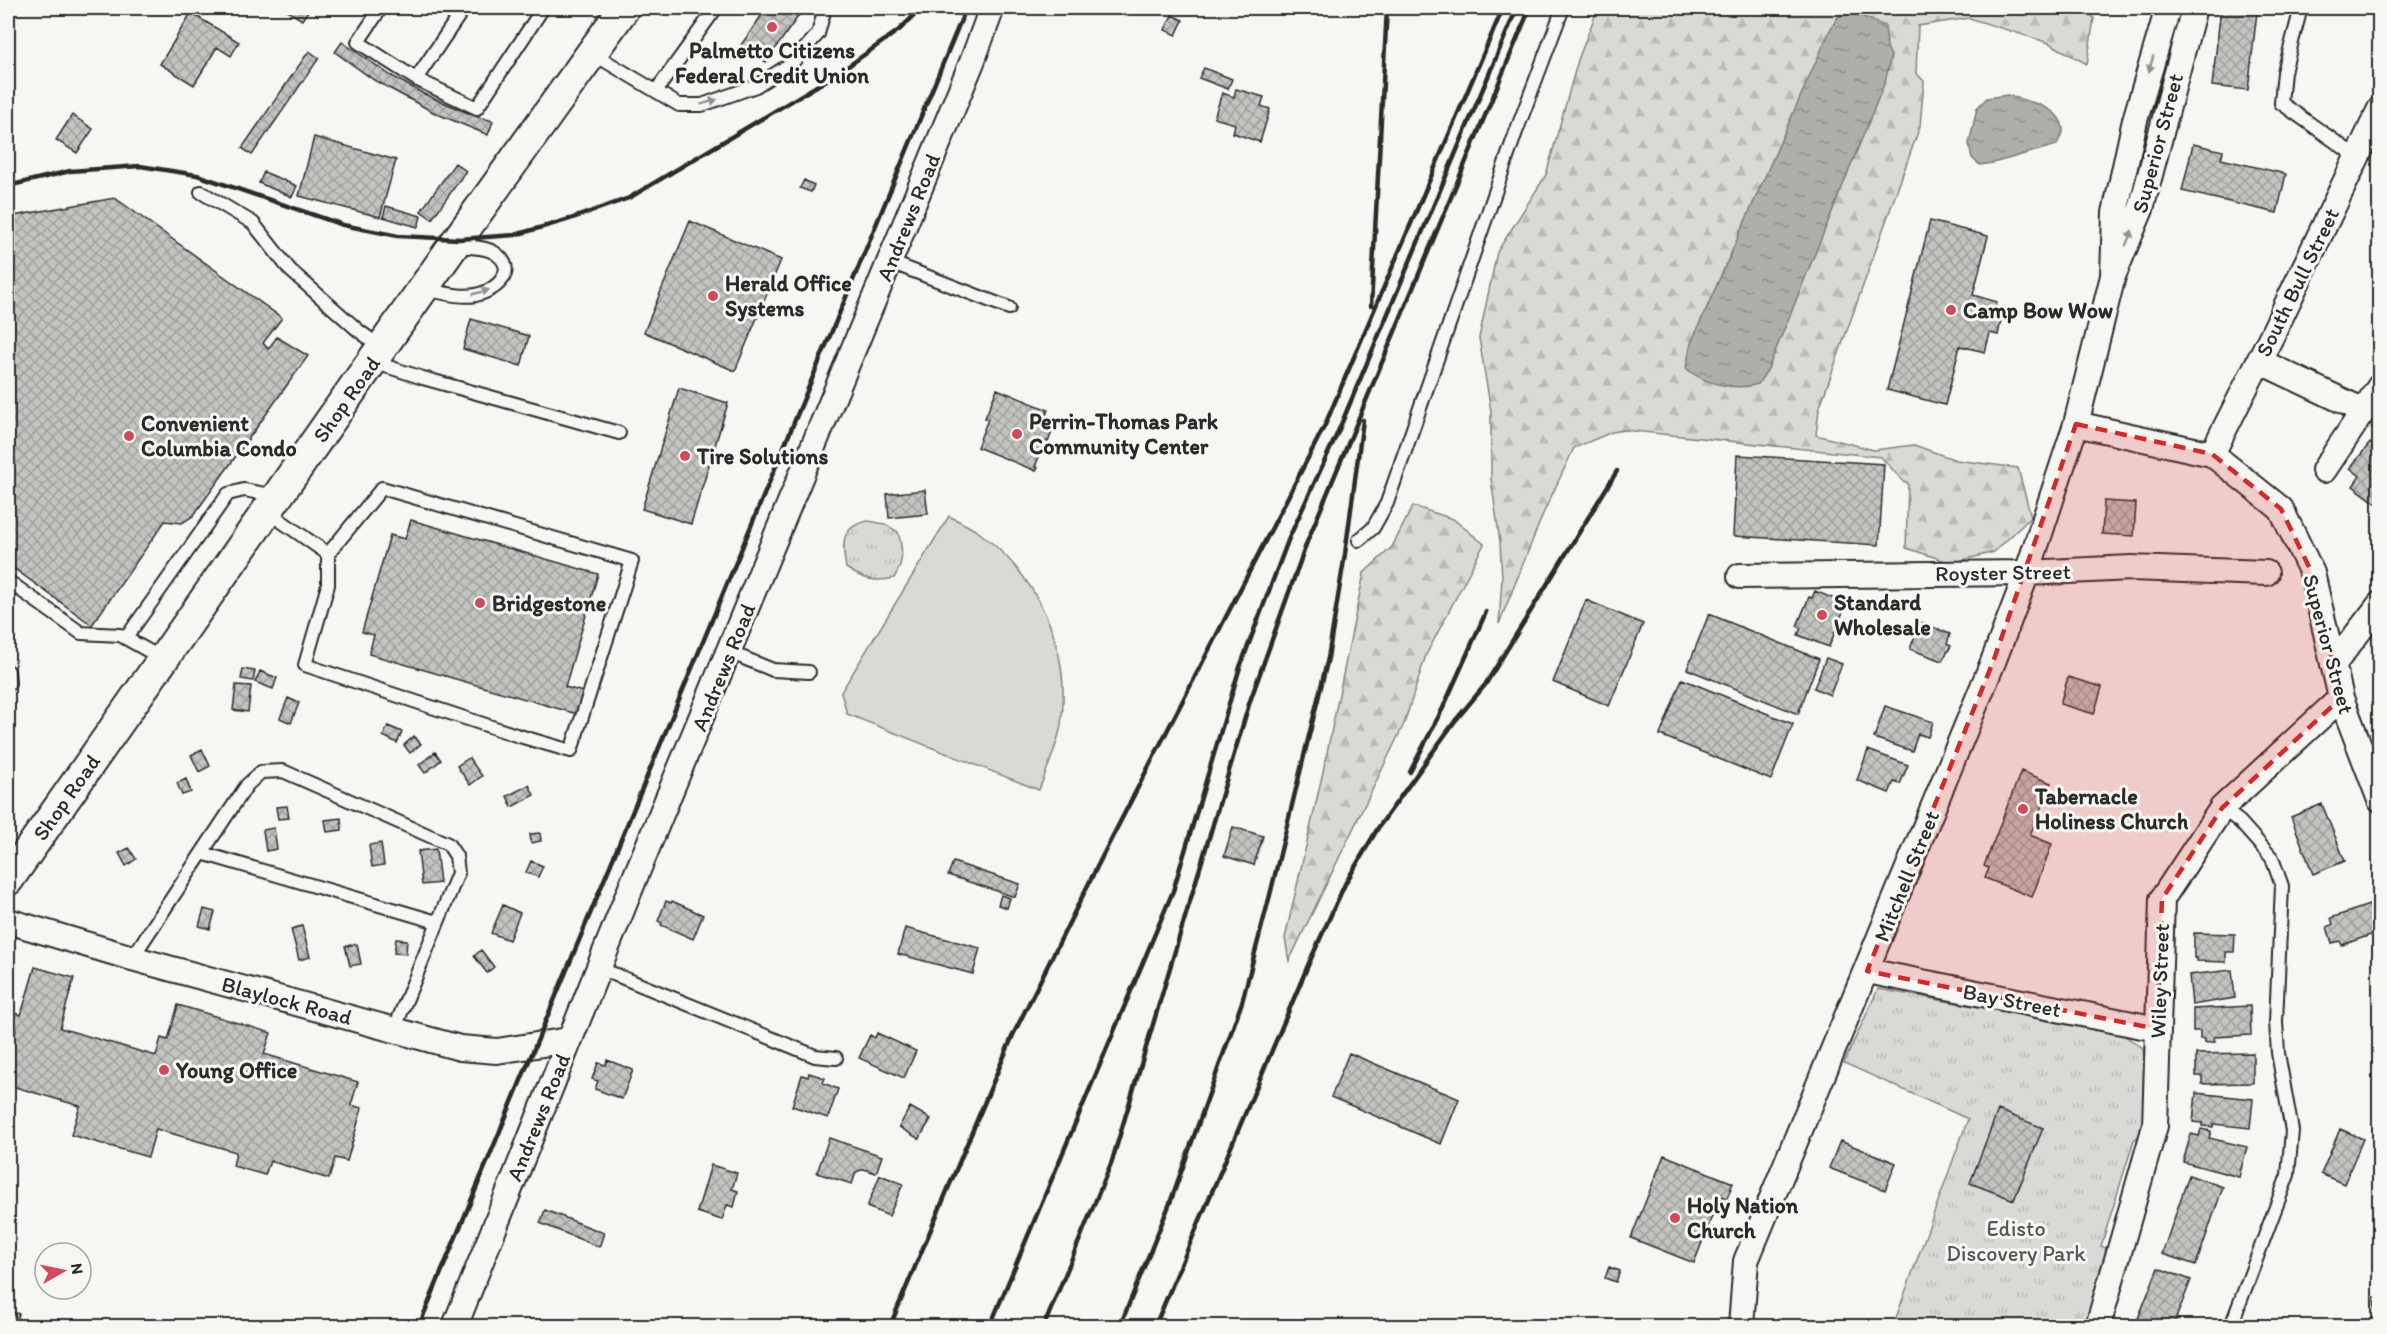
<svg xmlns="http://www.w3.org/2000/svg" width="2387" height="1334" font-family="Itim,sans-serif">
	<defs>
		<pattern id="grass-tufts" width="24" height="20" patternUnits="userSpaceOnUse" patternTransform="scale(1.5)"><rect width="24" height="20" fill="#d9d9d5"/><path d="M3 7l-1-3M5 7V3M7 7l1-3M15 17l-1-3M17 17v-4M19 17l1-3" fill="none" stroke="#babab7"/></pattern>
		<pattern id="forest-firs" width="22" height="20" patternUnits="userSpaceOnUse" patternTransform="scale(1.5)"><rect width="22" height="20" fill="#d9d9d5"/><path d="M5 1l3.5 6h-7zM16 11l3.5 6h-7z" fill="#babab7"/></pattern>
		<pattern id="water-ripples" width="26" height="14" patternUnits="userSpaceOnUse" patternTransform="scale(1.5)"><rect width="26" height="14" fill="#aeaeab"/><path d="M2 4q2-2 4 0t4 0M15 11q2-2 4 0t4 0" fill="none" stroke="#8e8e8b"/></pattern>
		<pattern id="building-cross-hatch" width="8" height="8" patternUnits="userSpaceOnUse" patternTransform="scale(1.5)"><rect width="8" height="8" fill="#c3c3c0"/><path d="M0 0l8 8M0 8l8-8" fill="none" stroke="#9f9f9c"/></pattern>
	</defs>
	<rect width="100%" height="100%" fill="#f6f6f2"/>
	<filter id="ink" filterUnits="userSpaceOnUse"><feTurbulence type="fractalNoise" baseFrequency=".0167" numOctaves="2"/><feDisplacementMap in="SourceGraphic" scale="12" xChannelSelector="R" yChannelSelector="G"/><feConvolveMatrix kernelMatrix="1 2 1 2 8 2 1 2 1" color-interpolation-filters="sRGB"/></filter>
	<g filter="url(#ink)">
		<path fill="url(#grass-tufts)" stroke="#828280" stroke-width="1.5" d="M868,521L885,524L898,532C903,550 904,562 894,578C874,583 863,579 846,568C842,543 840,527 868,521Z
			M1878,989L2119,1032L2143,1048L2147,1093L2140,1135L2134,1140L2101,1246L2108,1249L2085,1326H1893L1968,1119L1844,1063Z"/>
		<path fill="url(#forest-firs)" stroke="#828280" stroke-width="1.5" d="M1598,8H2082L2094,18L2087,64L2049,43L1969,18L1918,26L1916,73L1924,81L1920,126L1819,409L1816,435L1874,450L1914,445L1956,460L2018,468L2031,517L1994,552L1952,563L1906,548L1908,483L1903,481L1881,457L1624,430L1612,432L1574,448L1543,514L1499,624L1502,578L1500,542L1491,479V411L1479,338L1497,252L1546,175L1578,60Z
			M1413,506L1453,519L1484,544L1426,655L1404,724L1289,961L1285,938L1323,772L1364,573L1392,547Z"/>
		<path fill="#d9d9d5" stroke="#828280" stroke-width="1.5" d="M949,516C960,522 972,527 981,534C1040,579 1072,651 1061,725C1057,747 1047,769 1039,790L847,714L841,692Z"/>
		<path fill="url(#water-ripples)" stroke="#7a7a78" stroke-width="1.5" d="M1850,13C1864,15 1872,22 1885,26L1887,47L1891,56L1885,82L1768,369L1758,384C1736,391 1703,384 1686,368L1691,343L1830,30L1838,17Z
			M2007,95C2025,101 2064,106 2063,132C2062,135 2058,141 2057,145L1993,163L1980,165L1972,158L1969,144L1977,108L1987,98Z"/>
		<path fill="url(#building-cross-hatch)" stroke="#2b2b2b" stroke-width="1.5" d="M283,8H310L302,20Z
			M764,8H804L766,62L741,45L766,9Z
			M2221,8L2257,12L2248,90L2212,86Z
			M191,13L239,42L231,56L217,47L194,85L160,64Z
			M1172,15L1183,20L1176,35L1165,30Z
			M342,42L390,75L424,94L475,116L493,121L488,135L435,113L374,80L335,52Z
			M309,51L319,58L252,155L242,148Z
			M1204,68L1232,79L1228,89L1199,78Z
			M1236,89L1264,97L1261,106L1270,109L1260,142L1233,133L1235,124L1214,118L1222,93L1234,97Z
			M72,115L93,129L77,153L56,140Z
			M314,137L396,160L380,217L299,196Z
			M2193,144L2223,151L2221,159L2286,174L2277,213L2182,191Z
			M455,163L466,171L432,219L421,211Z
			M264,172L297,186L292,197L259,183Z
			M804,180L814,185L811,192L800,188Z
			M115,198L282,318L263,343L268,349L277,337L308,356L193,516L182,523L165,521L92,625L8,564V217Z
			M386,206L421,216L418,227L383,217Z
			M690,221L781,260L735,371L644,332Z
			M1930,221L1988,236L1973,295L1997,302L1993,318L2001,320L1998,335L1990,333L1985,352L1960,346L1945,405L1887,390Z
			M471,319L529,336L521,366L463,349Z
			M679,388L728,403L691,524L642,509Z
			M997,389L1048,410L1043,422L1054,427L1048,442L1045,441L1035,467L1038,468L1036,471L977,447L988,419L985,418Z
			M2370,443L2380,450V506L2353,486L2360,476L2350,468Z
			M1737,455L1884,464L1879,545L1733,536Z
			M925,490L928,514L889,518L887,494Z
			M2104,501L2136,503L2134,536L2102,534Z
			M411,520L598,574L565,687L583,692L577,714L369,654L374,635L362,632L390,535L405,539Z
			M1815,591L1846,604L1829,647L1798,635L1801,628L1797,626L1809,597L1812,598Z
			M1586,600L1643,624L1609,706L1553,682Z
			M1709,614L1819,659L1798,714L1687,669Z
			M1920,622L1950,634L1947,644L1951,646L1942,661L1910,649Z
			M1826,658L1842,664L1830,695L1814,688Z
			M243,669L255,671L253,681L241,679Z
			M260,671L277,678L273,689L255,682Z
			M2068,677L2102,687L2094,714L2060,704Z
			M1682,679L1793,724L1771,780L1660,735Z
			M236,685L251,686L248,712L233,710Z
			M288,698L299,703L291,723L280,718Z
			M1885,706L1933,722L1928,737L1918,734L1912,751L1874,738Z
			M388,726L402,732L397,743L383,736Z
			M414,736L421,744L410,753L404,745Z
			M202,749L210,766L199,772L191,755Z
			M1868,750L1908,765L1900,784L1894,782L1889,793L1857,780Z
			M435,752L441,760L425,773L419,765Z
			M469,758L482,776L470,785L457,766Z
			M2021,771L2051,783L2030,835L2052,844L2032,897L1985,878L1989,868L1984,866Z
			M186,779L191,792L182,795L177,783Z
			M529,785L534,795L512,807L507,796Z
			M2322,804L2345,861L2313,874L2291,817Z
			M287,806L289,818L278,819L276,807Z
			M341,818L342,830L327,832L325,820Z
			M1233,827L1263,836L1254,865L1224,856Z
			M274,828L277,849L266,851L263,830Z
			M540,833L541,841L531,843L530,834Z
			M381,843L384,865L372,867L369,845Z
			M129,848L136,859L126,866L119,853Z
			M436,849L440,883L422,885L418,851Z
			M531,861L543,866L538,877L526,872Z
			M953,862L1020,884L1015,897L948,875Z
			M1001,895L1010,898L1007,908L998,905Z
			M666,901L671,903L672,901L703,915L693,939L661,925L662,923L658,921Z
			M503,905L520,913L509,940L491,933Z
			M2369,905L2379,932L2342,945L2340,941L2332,943L2327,927L2333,924L2331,918Z
			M204,909L215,912L210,929L199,926Z
			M302,926L310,957L299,960L291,929Z
			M905,928L980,948L973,974L898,954Z
			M2194,933L2235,934L2234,952H2226V962L2197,961V958H2194Z
			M396,939L407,940L406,954L394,953Z
			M357,944L361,964L350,966L345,946Z
			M481,950L494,967L487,973L474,956Z
			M35,967L74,978L60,1028L156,1056L161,1038L168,1040L178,1005L271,1033L264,1054L358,1082L351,1105L362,1108L347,1161L335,1158L329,1179L270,1161L265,1175L233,1166L236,1152L156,1129L148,1157L71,1135L80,1106L8,1085V1059L16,1030L8,1028V1025L11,1012L21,1015Z
			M2232,970L2235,998L2192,1005L2189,975Z
			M2250,1006L2251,1035L2214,1037L2215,1042L2205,1043V1039H2200V1031H2193V1009Z
			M877,1033L916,1051L904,1078L859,1058L870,1035L875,1038Z
			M1349,1053L1459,1099L1441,1144L1331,1097Z
			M2253,1053V1083L2202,1084V1076H2196V1054Z
			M607,1060L633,1070L622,1099L595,1089L598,1081L592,1079L598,1063L606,1065Z
			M809,1073L825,1078L823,1083L838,1089L828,1118L792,1106L802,1075L808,1077Z
			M2196,1093L2253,1099L2250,1128L2213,1124V1127L2202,1126V1123L2193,1122Z
			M910,1107L931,1119L919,1139L899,1127Z
			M1998,1110L2043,1128L2014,1200L1970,1183Z
			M2201,1129L2211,1131L2209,1138L2247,1147L2239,1177L2183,1162L2191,1134L2199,1136Z
			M2340,1129L2363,1139L2344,1184L2321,1174Z
			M829,1138L882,1156L876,1173L864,1169L856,1172L852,1184L817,1173Z
			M1840,1141L1896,1163L1885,1190L1829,1168Z
			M1664,1155L1733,1183L1727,1198L1720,1196L1694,1263L1631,1238Z
			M711,1165L737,1173L732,1189L738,1191L734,1207L727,1205L722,1220L697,1212Z
			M880,1175L903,1184L889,1216L867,1207Z
			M2189,1175L2223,1187L2196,1265L2162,1254Z
			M545,1210L604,1233L599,1247L540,1223Z
			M1609,1267L1620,1271L1616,1282L1605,1278Z
			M2158,1268L2191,1280L2173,1326H2135Z
			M2374,1297H2380V1326H2376Z
			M8,1310L19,1314L15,1326H8Z"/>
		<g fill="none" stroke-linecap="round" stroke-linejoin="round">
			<defs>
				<path id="service" d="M381,8L358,42L416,79L477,108L543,8
					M2301,8L2284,72L2281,103L2357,157
					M592,53L679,105H702L756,86L792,63L818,34L825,8
					M416,79L464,8
					M656,91L716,8
					M201,192L253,223L290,270L359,331L381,347
					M890,262L1009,308
					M424,289C441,292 459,298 476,295C496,291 520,270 495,253C485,246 466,247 453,246
					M373,362L423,378L619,433
					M267,511L328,554V585L305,665L516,735L571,751L632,561L382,488L328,554
					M1359,540L1373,528L1387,503L1516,132L1563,8
					M8,581L81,633L120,635L163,659
					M126,638L228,494L244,490L276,496
					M729,652L773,670L809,672
					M8,671L9,683L8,685
					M2222,808L2240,822L2272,858L2282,886L2276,1022L2278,1053L2292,1131L2288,1175L2231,1326
					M202,853L437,922
					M132,958L247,785L261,772L283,771L448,844L456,856L458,873L394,1030
					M599,968L815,1056L836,1058"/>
				<path id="minor" d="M2168,8L2135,120L2115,213L2113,276L2141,209L2194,8
					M2113,276L2076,424L2212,454L2281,509L2312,573L2341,698L2380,800
					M2259,361L2364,411
					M2212,454L2275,329L2380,109
					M2324,470L2380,386
					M1740,576L2027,573L2131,568L2266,573
					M2333,665L2380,604
					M8,921L132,958L460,1048L497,1051L569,1040
					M1867,971L2157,1029
					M455,1326L636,875L972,62L992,8
					M1741,1326L1746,1261L1993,662L2027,573L2076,424
					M2098,1326L2155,1126L2162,899L2222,808L2341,698"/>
				<path id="tertiary" d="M8,880L453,246L624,8"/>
			</defs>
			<use href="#service" stroke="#2b2b2b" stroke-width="16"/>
			<use href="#minor" stroke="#2b2b2b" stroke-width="28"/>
			<use href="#tertiary" stroke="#2b2b2b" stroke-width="34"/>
			<use href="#service" stroke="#f6f6f2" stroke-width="12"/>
			<use href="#minor" stroke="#f6f6f2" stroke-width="24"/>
			<use href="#tertiary" stroke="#f6f6f2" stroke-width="30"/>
			<path stroke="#2b2b2b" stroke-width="4.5" d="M8,186L70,171L140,166L197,175L343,225L398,236L459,239L515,235L570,219L629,198L840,72L899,30L922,8
				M1371,306L1387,8
				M1410,772L1443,708L1486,612
				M419,1326L966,8
				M890,1326L1013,1035L1103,855L1325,425L1503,8
				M990,1326L1173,891L1240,667L1289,538L1337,434L1517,8
				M1044,1326L1112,1161L1250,701L1307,542L1530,8
				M1120,1326L1170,1203L1242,1002L1270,895L1328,658L1345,554L1363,420
				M1155,1326L1309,963L1345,884L1378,828L1455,721L1485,685L1617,471"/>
		</g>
		<defs><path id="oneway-solid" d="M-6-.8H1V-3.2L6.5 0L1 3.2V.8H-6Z" transform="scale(1.5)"/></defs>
		<g fill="#90908e">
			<use href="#oneway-solid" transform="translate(2151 64) rotate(106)"/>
			<use href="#oneway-solid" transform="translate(709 102) rotate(-17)"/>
			<use href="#oneway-solid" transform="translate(2129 238) rotate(-67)"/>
			<use href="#oneway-solid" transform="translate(481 292) rotate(-15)"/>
		</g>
	</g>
	<path fill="#d62828" fill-opacity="0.2" stroke="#d62828" stroke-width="4.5" stroke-dasharray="12 8" stroke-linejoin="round" d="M2076,424L2212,454L2281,509L2312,573L2341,698L2222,808L2162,899L2157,1029L1867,971L1993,662Z"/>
	<g fill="#d1495b" stroke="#f6f6f2" stroke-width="2">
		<circle cx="772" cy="27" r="6"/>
		<circle cx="713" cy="296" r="6"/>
		<circle cx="1951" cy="310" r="6"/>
		<circle cx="1017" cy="434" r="6"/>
		<circle cx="129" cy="436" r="6"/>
		<circle cx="685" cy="456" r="6"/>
		<circle cx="480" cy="603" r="6"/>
		<circle cx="1822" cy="615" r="6"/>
		<circle cx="2023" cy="809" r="6"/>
		<circle cx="164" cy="1070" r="6"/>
		<circle cx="1675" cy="1218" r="6"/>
	</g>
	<g text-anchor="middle" stroke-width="6" stroke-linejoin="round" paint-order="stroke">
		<g font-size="22" font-weight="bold" fill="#2b2b2b" stroke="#f6f6f2" text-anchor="start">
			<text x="772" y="58" text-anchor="middle">Palmetto Citizens<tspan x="772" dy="25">Federal Credit Union</tspan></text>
			<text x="725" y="291">Herald Office<tspan x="725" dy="25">Systems</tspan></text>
			<text x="1963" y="318">Camp Bow Wow</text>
			<text x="1029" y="429">Perrin-Thomas Park<tspan x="1029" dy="25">Community Center</tspan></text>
			<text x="141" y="431">Convenient<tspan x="141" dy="25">Columbia Condo</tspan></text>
			<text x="697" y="464">Tire Solutions</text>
			<text x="1834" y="610">Standard<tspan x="1834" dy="25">Wholesale</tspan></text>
			<text x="492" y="611">Bridgestone</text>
			<text x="2035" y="804">Tabernacle<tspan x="2035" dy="25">Holiness Church</tspan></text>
			<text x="176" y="1078">Young Office</text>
			<text x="1687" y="1213">Holy Nation<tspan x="1687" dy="25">Church</tspan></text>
		</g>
		<g font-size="22" fill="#2b2b2b" stroke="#f6f6f2">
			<text transform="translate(2157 143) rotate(-75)" y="8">Superior Street</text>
			<text transform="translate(908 217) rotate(-68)" y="8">Andrews Road</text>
			<text transform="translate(2297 282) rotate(-64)" y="8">South Bull Street</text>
			<text transform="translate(346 399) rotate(-55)" y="8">Shop Road</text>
			<text transform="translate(2003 572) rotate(-1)" y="8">Royster Street</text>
			<text transform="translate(2329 644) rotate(75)" y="8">Superior Street</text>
			<text transform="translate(723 667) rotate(-68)" y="8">Andrews Road</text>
			<text transform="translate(66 797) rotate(-55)" y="8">Shop Road</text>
			<text transform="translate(1906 876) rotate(-68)" y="8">Mitchell Street</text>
			<text transform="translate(2159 981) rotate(-88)" y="8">Wiley Street</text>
			<text transform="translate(287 1000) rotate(15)" y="8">Blaylock Road</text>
			<text transform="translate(2012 1000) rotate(11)" y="8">Bay Street</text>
			<text transform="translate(538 1117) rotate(-68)" y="8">Andrews Road</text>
		</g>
		<g font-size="22" fill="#565656" stroke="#f6f6f2">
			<text x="2016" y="1236">Edisto<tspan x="2016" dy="25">Discovery Park</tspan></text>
		</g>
	</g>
	<rect width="2387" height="1334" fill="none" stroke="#f6f6f2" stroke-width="30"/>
	<rect x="15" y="15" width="2357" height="1304" fill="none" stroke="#2b2b2b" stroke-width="2" filter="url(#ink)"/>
	<g transform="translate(63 1271) rotate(81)"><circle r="28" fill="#f6f6f2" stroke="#a5a5a2" stroke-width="1.5"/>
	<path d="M0-4.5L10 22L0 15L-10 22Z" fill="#d1495b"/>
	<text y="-9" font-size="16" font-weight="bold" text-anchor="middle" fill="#2b2b2b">N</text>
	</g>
</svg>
